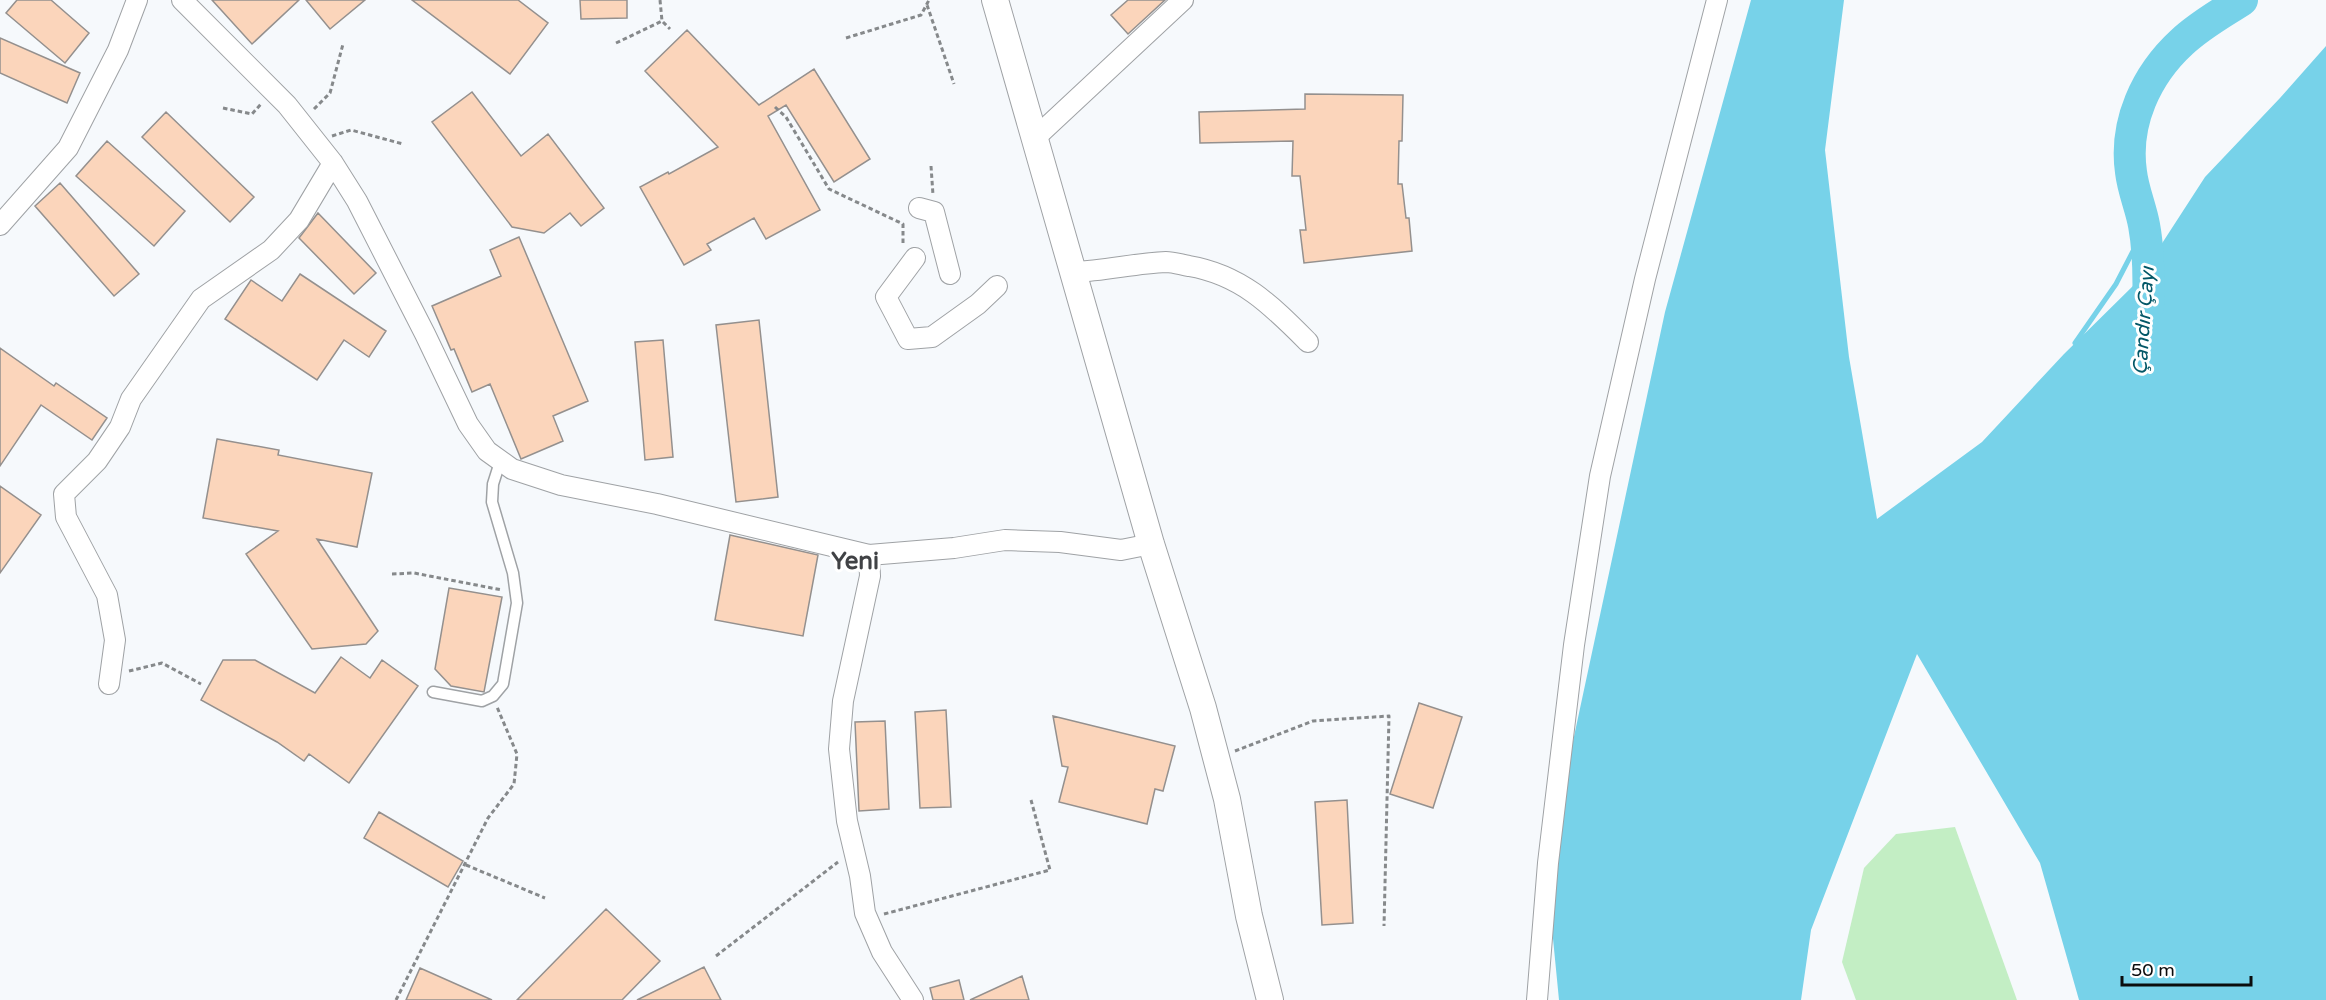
<svg xmlns="http://www.w3.org/2000/svg" width="2326" height="1000" font-family="'Varela Round',sans-serif">
	<rect width="100%" height="100%" fill="#f6f9fc"/>
	<path fill="#c3eec4" d="M1955,827L2017,1000H1856L1842,962L1864,868L1896,834Z"/>
	<path fill="#77d2e9" d="M1751,0H1844L1825,150L1849,357L1877,519L1982,442L2064,354L2137,282L2205,177L2280,98L2326,46V1000H2079L2040,863L1917,654L1811,930L1801,1000H1559L1546,867L1665,312Z"/>
	<g fill="none" stroke-linecap="round" stroke-linejoin="round">
		<path stroke="#77d2e9" stroke-width="5" d="M2075,343L2116,284L2145,228"/>
		<path stroke="#77d2e9" stroke-width="32" d="M2148,307C2149,281 2149,252 2144,225C2141,208 2133,190 2131,172C2124,123 2146,75 2182,42C2200,25 2222,13 2242,0"/>
	</g>
	<path fill="#fbd5bb" stroke="#94908e" stroke-width="1.5" d="M17,0H51L89,33L65,63L6,13Z
		M212,0H299L252,44Z
		M306,0H365L330,29Z
		M412,0H518L548,23L510,74Z
		M580,0H627V18L581,19Z
		M1128,0H1165L1128,34L1111,15Z
		M687,30L759,105L814,69L870,159L834,182L786,105L768,116L820,210L766,239L754,218L707,244L711,250L684,265L640,187L668,172L669,174L718,147L645,71Z
		M0,38L80,73L67,103L0,73Z
		M472,92L521,156L548,134L604,208L581,226L570,213L544,233L512,227L432,122Z
		M1305,94L1403,95L1402,141H1399L1398,184H1402L1406,218H1409L1412,251L1304,263L1300,230H1306L1300,176H1292L1293,141L1200,143L1199,112L1305,109Z
		M166,112L254,197L230,222L142,137Z
		M107,141L185,211L154,246L76,176Z
		M60,183L139,274L114,296L35,206Z
		M318,213L376,273L354,294L299,238Z
		M519,237L588,401L553,416L563,441L521,459L490,384L472,392L454,349L451,350L432,306L501,276L490,250Z
		M300,274L386,331L369,357L344,340L317,380L225,319L251,280L282,301Z
		M759,320L778,497L736,502L716,325Z
		M663,340L673,457L645,460L635,342Z
		M0,348L54,386L56,383L107,418L92,440L41,405L0,466Z
		M217,439L279,450L278,455L372,473L357,547L317,539L378,631L366,644L312,649L246,554L278,531L203,518Z
		M0,486L41,515L0,573Z
		M730,535L818,555L803,636L715,620Z
		M449,588L502,597L484,692L451,686L435,669Z
		M341,657L370,678L382,660L418,686L349,783L309,754L304,761L277,742L201,700L223,660H255L315,693Z
		M1419,703L1462,717L1433,808L1390,794Z
		M946,710L951,807L920,808L915,712Z
		M1053,716L1175,746L1163,791L1155,789L1147,824L1059,802L1068,767L1062,766Z
		M885,721L889,809L859,811L855,722Z
		M1347,800L1353,923L1322,925L1315,802Z
		M379,812L463,861L448,887L364,838Z
		M606,909L660,961L622,1000H517Z
		M704,967L721,1000H637Z
		M420,968L492,1000H406Z
		M1022,976L1029,1000H970Z
		M959,980L964,1000H933L930,988Z"/>
	<g fill="none" stroke-linecap="round" stroke-linejoin="round">
		<defs>
			<path id="service" d="M433,692L482,701L493,696L503,684L517,603L513,573L492,502L493,484L500,462"/>
			<path id="minor" d="M182,0L287,105L333,163L357,201L425,334L468,424L487,451L512,469L561,485L657,504L869,555L954,548L1005,540L1060,542L1121,550L1151,544
				M1035,138L1183,0
				M919,208L934,212L950,274
				M0,225L68,148L118,50L137,0
				M915,258L886,297L908,339L932,337L978,304L997,286
				M1074,272C1105,271 1136,263 1166,262C1174,262 1182,265 1189,266C1242,275 1272,306 1308,342
				M869,555L870,576L843,701L839,749L847,821L860,876L865,913L882,952L913,1000
				M109,684L115,640L107,595L66,517L64,494L97,461L120,427L131,399L201,299L271,250L299,220L333,163
				M1537,1000L1548,863L1574,645L1600,476L1645,279L1717,0"/>
			<path id="tertiary" d="M995,0L1151,544L1203,708L1227,799L1249,916L1270,1000"/>
		</defs>
		<use href="#service" stroke="#9fa2a5" stroke-width="13"/>
		<use href="#minor" stroke="#9fa2a5" stroke-width="22"/>
		<use href="#tertiary" stroke="#9fa2a5" stroke-width="28"/>
		<path stroke="#86898b" stroke-width="3" stroke-dasharray="4.5 3" stroke-linecap="butt" d="M660,0L662,21L670,29
			M927,5L954,84
			M846,38L921,15L929,0
			M616,43L662,21
			M775,107L786,117L829,189L903,224V246
			M223,108L252,114L261,104
			M314,109L330,93L343,44
			M332,136L351,130L403,144
			M931,166L933,195
			M392,574L414,573L502,590
			M129,671L162,663L201,684
			M1235,751L1313,721L1389,716L1384,926
			M466,865L545,898
			M884,914L1050,870L1031,800
			M716,956L838,862
			M396,1000L488,818L514,784L517,754L497,707"/>
		<use href="#service" stroke="#fff" stroke-width="10"/>
		<use href="#minor" stroke="#fff" stroke-width="20"/>
		<use href="#tertiary" stroke="#fff" stroke-width="26"/>
	</g>
	<g text-anchor="middle" stroke-width="6" stroke-linejoin="round" paint-order="stroke">
		<g font-size="20" font-style="italic" fill="#035767" stroke="#fff">
			<text transform="translate(2143 321) rotate(-86)" y="7">Çandır Çayı</text>
		</g>
		<g font-size="24" font-weight="bold" fill="#404245" stroke="#fff">
			<text x="855" y="569">Yeni</text>
		</g>
	</g>
	<path d="M2122 976v9h129v-9" fill="none" stroke="#0b0c0d" stroke-width="3"/>
	<text x="2131" y="976" font-size="18" fill="#0b0c0d" stroke="#ffffff" stroke-width="4.5" paint-order="stroke">50 m</text>
</svg>
